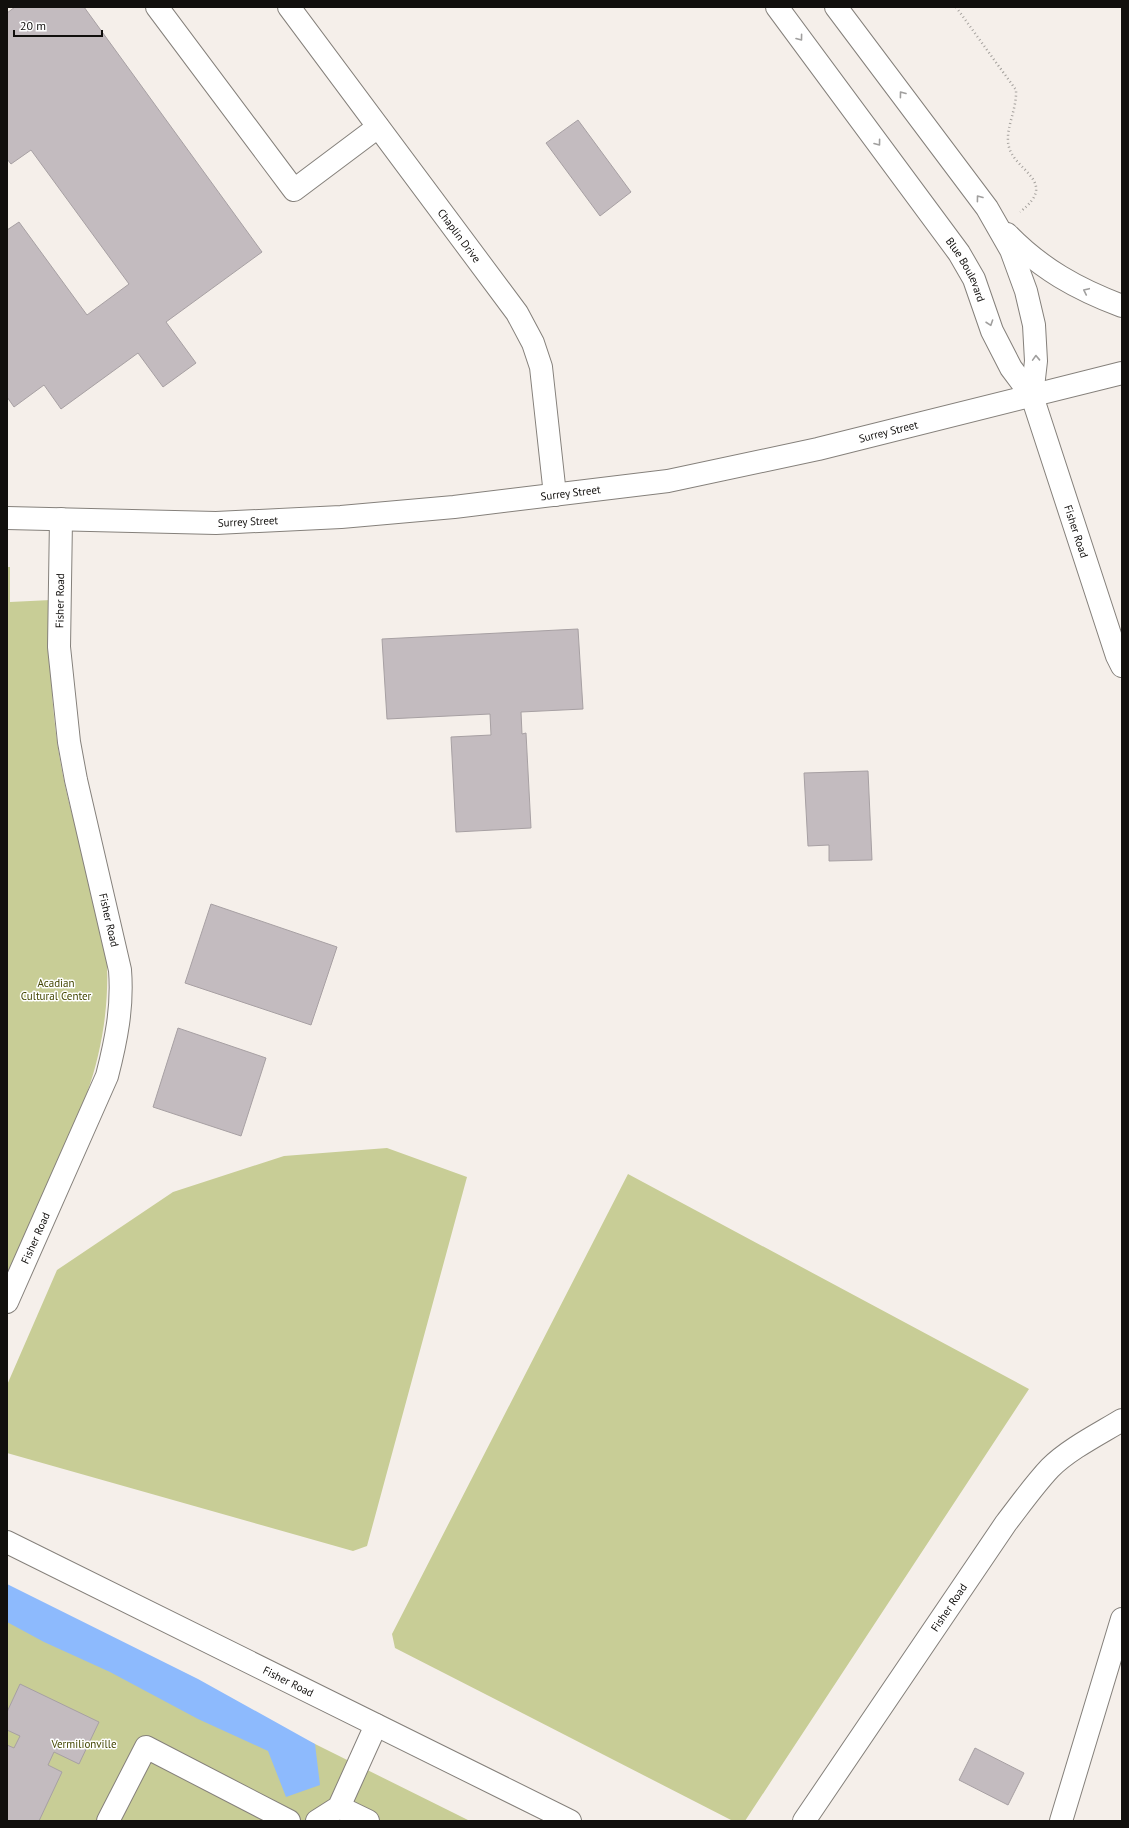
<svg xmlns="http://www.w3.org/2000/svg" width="1129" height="1828" font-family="'PT Sans',sans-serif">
	<rect width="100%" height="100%" fill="#f5efea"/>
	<path fill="#c8cd96" d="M7,567H10V602L51,600C48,672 53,744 72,814C83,854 98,892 104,933C112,985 105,1043 87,1093C79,1113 70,1133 63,1153C45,1201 28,1248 7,1294Z
		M387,1148L467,1177L367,1546L353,1551L7,1453V1385L57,1270L173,1192L284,1156Z
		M628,1174L1029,1389L745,1821H733L395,1648L392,1634Z
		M7,1600L315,1744L470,1821H7Z"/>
	<path fill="#8dbafd" d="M7,1584L198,1679L315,1744L320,1785L286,1797L268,1751L198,1719L110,1672L44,1642L7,1622Z"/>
	<path fill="#c3bbbf" stroke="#a7a0a3" d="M15,7H84L262,252L166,322L196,363L163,387L138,353L61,409L44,385L14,407L7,397V230L19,222L87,315L129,284L31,150L11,164L7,159V13Z
		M578,120L631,192L600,216L546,143Z
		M578,629L583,709L521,712L522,734L526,733L531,828L456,832L451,737L491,735L490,714L387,719L382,639Z
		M868,771L872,860L829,861V845L808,846L804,773Z
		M211,904L337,947L311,1025L185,983Z
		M178,1028L266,1058L241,1136L153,1107Z
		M20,1684L99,1722L79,1764L54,1752L48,1765L62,1772L39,1821H7V1745L14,1748L20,1736L7,1730V1712Z
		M975,1748L1024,1773L1008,1805L959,1780Z"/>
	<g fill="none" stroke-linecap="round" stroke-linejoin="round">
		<defs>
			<g id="minor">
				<path d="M157,7L294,190L378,127"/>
				<path id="s1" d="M289,7L517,313L533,343L541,367L555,495"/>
				<path id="s2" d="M777,7L959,253L974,279L992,331L1011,368L1032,396L1117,656L1122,666"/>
				<path d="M836,7L987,208L1011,250L1026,291L1034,325L1036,361L1032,396"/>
				<path d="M1007,234C1041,269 1077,289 1122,306"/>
				<path id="s3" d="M7,518L216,523L341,517L454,507L668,481L818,449L1122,373"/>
				<path id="s4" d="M7,1302L107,1076C116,1041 123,1007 120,970L76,780L69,742L59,647L61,519"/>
				<path id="s5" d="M7,1542L570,1821"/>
				<path d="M339,1807L368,1821"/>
				<path d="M108,1821L146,1747L289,1821"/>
				<path d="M317,1821L339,1807L376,1725"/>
				<path id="s6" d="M804,1821L1006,1523C1020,1505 1034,1485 1050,1468C1069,1449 1099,1434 1122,1420"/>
				<path d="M1061,1821L1122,1619"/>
			</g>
		</defs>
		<use href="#minor" stroke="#85807b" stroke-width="24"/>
		<path stroke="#a5a19d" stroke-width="2.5" stroke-dasharray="1 3" stroke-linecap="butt" d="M956,7L1016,90C1017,108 1007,125 1008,141C1009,171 1062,179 1020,212"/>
		<use href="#minor" stroke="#fff" stroke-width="22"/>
	</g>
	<defs><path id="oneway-chevron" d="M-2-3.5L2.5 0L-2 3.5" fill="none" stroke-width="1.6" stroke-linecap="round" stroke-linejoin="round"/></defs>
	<g stroke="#a09f9e">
		<use href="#oneway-chevron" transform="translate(800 38) rotate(53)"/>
		<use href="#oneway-chevron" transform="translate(902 94) rotate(-127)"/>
		<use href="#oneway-chevron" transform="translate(878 143) rotate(53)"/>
		<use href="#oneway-chevron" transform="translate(979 198) rotate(-127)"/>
		<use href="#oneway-chevron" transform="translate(1086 291) rotate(-155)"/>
		<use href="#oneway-chevron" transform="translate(990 323) rotate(71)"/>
		<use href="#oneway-chevron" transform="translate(1036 358) rotate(-92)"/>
	</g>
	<g text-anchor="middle" stroke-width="3" stroke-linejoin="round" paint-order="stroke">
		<g font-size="11" fill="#110f0d" stroke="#fff">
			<text dy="4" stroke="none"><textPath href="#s1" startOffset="285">Chaplin Drive</textPath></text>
			<text dy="4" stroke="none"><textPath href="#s2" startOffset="324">Blue Boulevard</textPath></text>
			<text dy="4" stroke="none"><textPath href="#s3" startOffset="889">Surrey Street</textPath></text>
			<text dy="4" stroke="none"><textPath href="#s3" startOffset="565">Surrey Street</textPath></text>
			<text dy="4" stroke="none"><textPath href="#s3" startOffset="241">Surrey Street</textPath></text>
			<text dy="4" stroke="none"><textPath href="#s2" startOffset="610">Fisher Road</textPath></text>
			<text dy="4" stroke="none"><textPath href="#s4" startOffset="730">Fisher Road</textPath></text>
			<text transform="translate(109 920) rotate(77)" y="4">Fisher Road</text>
			<text dy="4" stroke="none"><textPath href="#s4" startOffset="70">Fisher Road</textPath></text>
			<text dy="4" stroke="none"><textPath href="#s6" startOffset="258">Fisher Road</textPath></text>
			<text dy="4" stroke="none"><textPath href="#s5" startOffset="314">Fisher Road</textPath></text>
		</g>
		<g font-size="11" fill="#434602" stroke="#fff">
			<text x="56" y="987">Acadian<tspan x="56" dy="13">Cultural Center</tspan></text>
			<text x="84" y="1748">Vermilionville</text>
		</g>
	</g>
	<rect width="1129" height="1828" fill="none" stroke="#110f0d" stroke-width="16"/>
	<path d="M14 30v6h88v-6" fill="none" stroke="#110f0d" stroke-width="2"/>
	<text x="20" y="30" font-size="12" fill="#110f0d" stroke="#ffffff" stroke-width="3" paint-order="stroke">20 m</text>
</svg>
